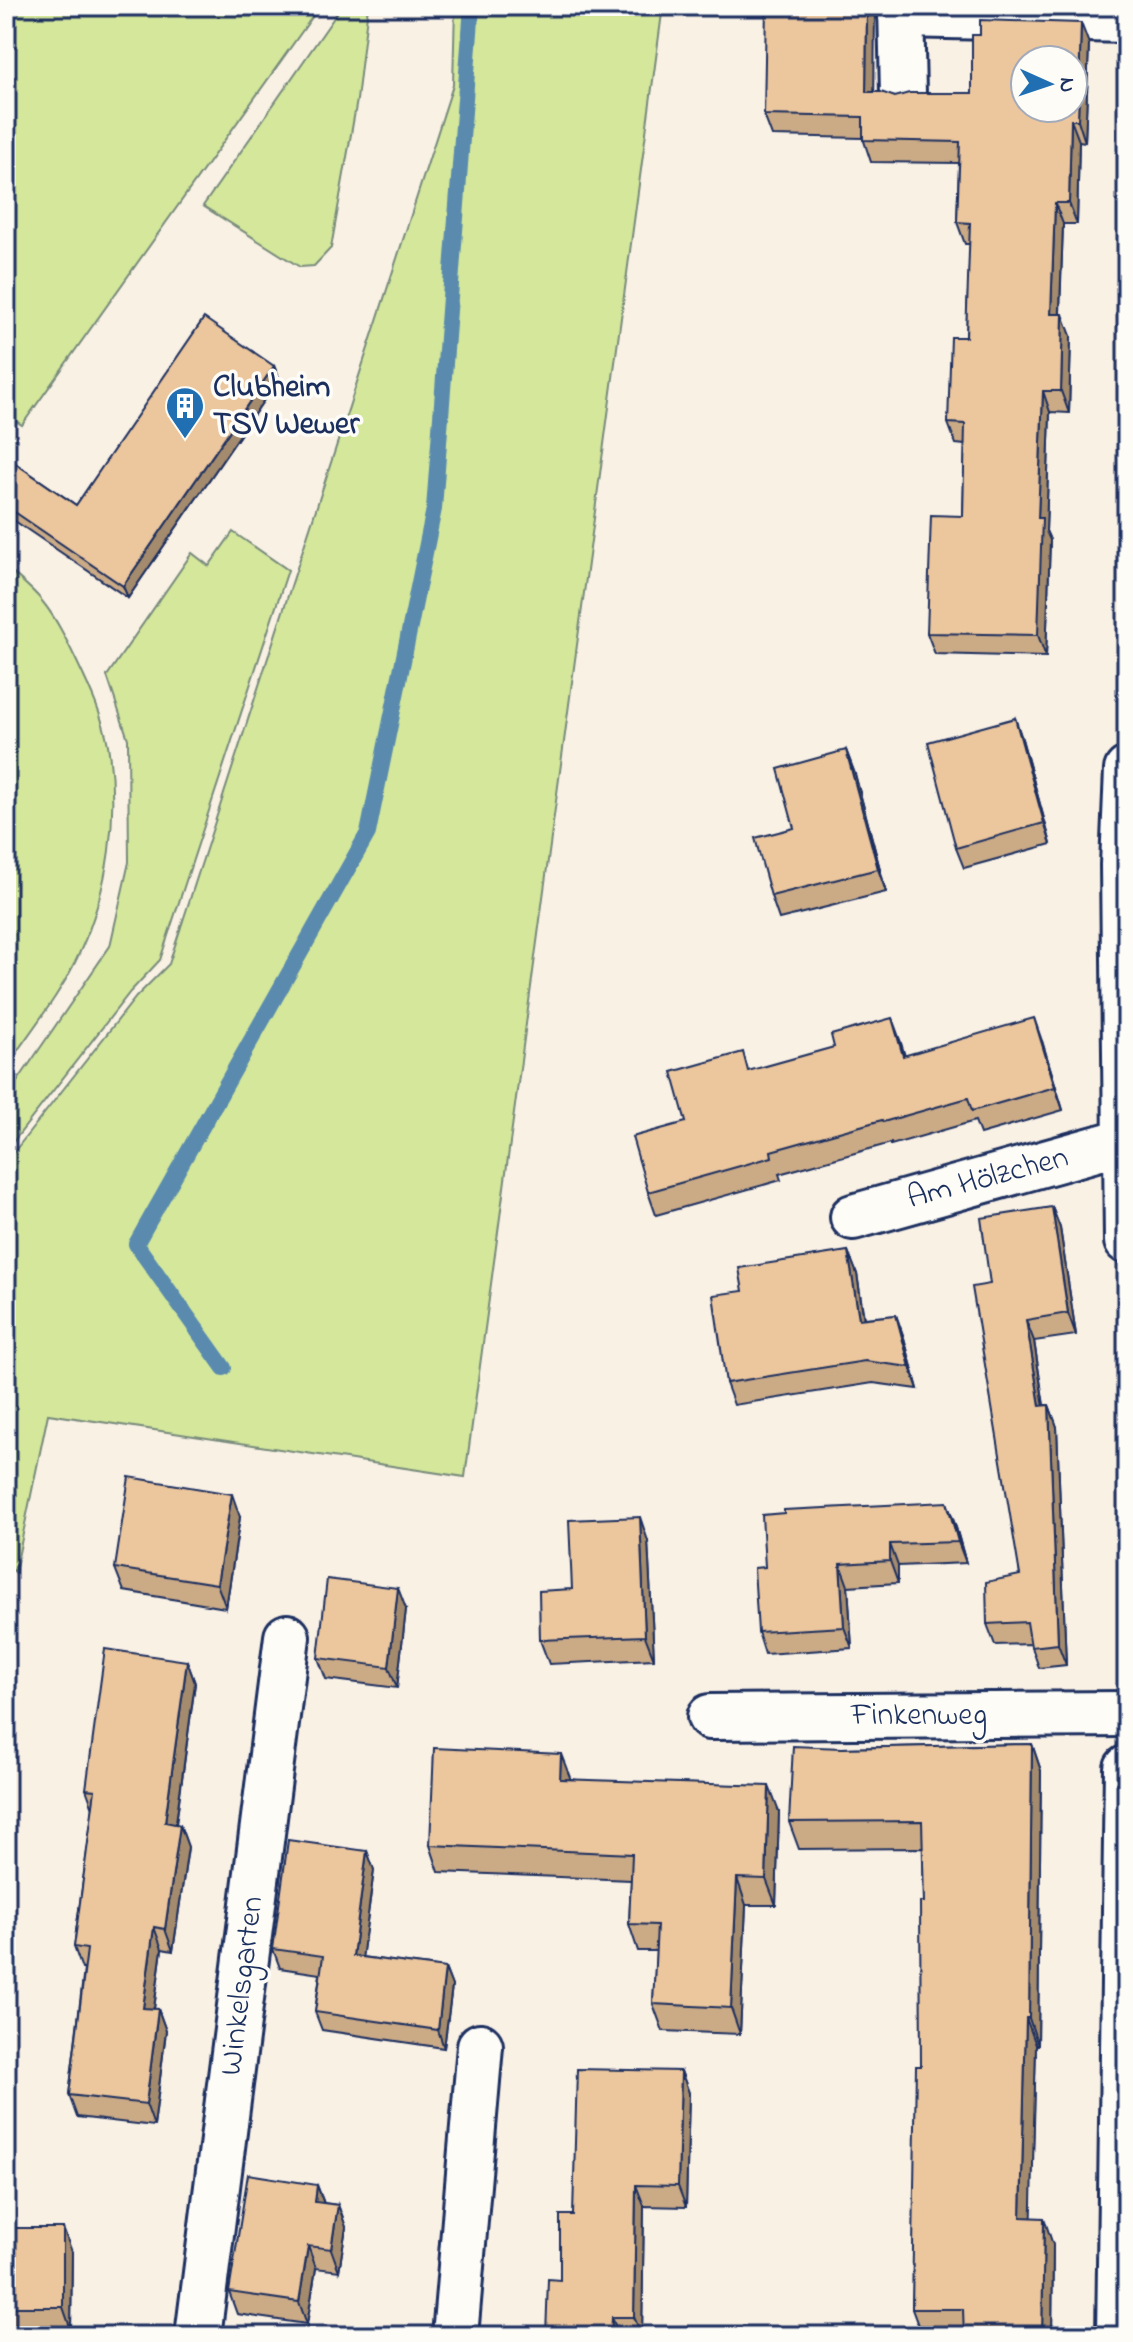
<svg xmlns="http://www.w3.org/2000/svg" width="1133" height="2342" viewBox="0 0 1133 2342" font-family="'Indie Flower',sans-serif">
<rect width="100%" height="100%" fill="#faf1e5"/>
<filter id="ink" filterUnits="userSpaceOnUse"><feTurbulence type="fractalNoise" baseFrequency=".0125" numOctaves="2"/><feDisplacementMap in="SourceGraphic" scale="16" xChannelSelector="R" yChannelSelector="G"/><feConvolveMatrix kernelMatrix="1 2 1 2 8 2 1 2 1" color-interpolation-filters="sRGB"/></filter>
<g filter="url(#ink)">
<g fill="#d4e79b" stroke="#788b7c" stroke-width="2">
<polygon points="6,6 320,6 22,425 6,414"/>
<polygon points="342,6 368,6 357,100 331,248 314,266 300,267 203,206"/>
<polygon points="455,6 663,6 465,1477 48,1414 15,1572 6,1564 6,1162 136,997 169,964 453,85"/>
<polygon points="233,532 288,570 160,960 130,992 6,1151 6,1098 110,946 129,862 128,739 107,676 192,553 209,566"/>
<path d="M6,567C18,578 32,588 42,601C57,619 68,643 78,664C90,689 103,717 108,745C119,815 109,889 79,954C61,994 31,1030 6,1067Z"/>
</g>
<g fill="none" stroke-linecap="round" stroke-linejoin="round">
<polyline stroke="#5a8baf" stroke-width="16" points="224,1368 136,1244 368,833 434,509 472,6"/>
<g stroke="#1b2f5e" stroke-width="50">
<g id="minor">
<polyline points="901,6 903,94"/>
<polyline points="901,15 1127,20"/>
<polyline points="1127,770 1123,865 1127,1241"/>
<polyline points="853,1217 1124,1141"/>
<polyline points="710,1717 1127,1714"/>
<polyline points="198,2336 287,1637"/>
<polyline points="455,2336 480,2046"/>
<polyline points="1119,2336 1127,1768"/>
</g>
</g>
<use href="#minor" stroke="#fdfcf7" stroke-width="44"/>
</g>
<g fill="#cbaa86" stroke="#1b2f5e" stroke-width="2">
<polygon points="1089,44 1085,142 1079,141 1077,224 1063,224 1060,314 1071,336 1069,413 1050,412 1046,531 1050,540 1046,657 935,654 927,633 963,516 965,445 956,444 948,423 966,337 970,244 965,244 957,222 959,163 871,162 863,138 772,136 764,115 874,92 895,97 972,93"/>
<polygon points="274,366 279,378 128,598 6,515 6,457 76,505"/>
<polygon points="1015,718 1022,739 1051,844 964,868 956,848"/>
<polygon points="846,750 855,774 886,892 779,919 771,896"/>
<polygon points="900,1040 905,1056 1042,1041 1063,1110 980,1134 975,1121 891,1145 891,1143 779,1174 781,1180 656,1215 648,1192 686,1122 750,1071"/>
<polygon points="1052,1207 1060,1228 1076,1335 1034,1341 1044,1405 1049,1405 1057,1427 1066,1665 1039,1668 1031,1644 995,1645 987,1624 1020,1575 990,1284"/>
<polygon points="848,1251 857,1274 864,1318 896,1315 904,1338 918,1389 873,1383 734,1405 726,1383 743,1291"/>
<polygon points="240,1517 226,1608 124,1591 115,1568"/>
<polygon points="955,1524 966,1563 898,1566 898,1583 848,1586 852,1648 765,1654 758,1632 765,1567"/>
<polygon points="648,1541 654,1659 549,1664 540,1640 572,1589"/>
<polygon points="406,1609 397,1688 326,1679 318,1658"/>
<polygon points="187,1661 195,1683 176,1824 180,1825 188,1847 173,1951 162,1949 154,2009 158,2009 166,2031 154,2126 77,2117 69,2095 84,1969 82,1969 74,1947 93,1808 86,1789"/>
<polygon points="1032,1744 1041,1771 1038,2045 1036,2045 1031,2217 1053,2245 1052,2336 922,2336 912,2309 921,2066 924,1902 923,1848 799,1849 789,1822 842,1748"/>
<polygon points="571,1779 779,1812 776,1905 746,1905 740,2034 663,2031 653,2004 656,1951 638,1951 629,1924 631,1880 439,1872 430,1845"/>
<polygon points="367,1851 374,1870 362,1957 445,1968 452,1986 444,2048 322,2030 315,2012 320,1974 280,1968 273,1949"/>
<polygon points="681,2071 689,2093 686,2207 644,2206 642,2336 546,2336 560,2280 573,2215"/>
<polygon points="317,2185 324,2203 338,2205 346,2227 339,2271 316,2268 307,2324 237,2314 229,2292"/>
<polygon points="6,2228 72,2252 71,2330 6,2330"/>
</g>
<g fill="#a58b6d" stroke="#1b2f5e" stroke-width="2">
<polygon points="867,6 875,6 874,114 866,92"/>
<polygon points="1081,23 1089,44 1085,142 1078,120"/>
<polygon points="1071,120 1079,141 1077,224 1069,203"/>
<polygon points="1055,203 1063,224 1059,335 1051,314"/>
<polygon points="1063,314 1071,336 1069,413 1061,391"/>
<polygon points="274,366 279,378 128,598 123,586"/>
<polygon points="1043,391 1050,412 1046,531 1050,540 1046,657 1038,635 1038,518"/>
<polygon points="1015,718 1022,739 1051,844 1044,823"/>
<polygon points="846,750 855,774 886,892 878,869"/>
<polygon points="892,1018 900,1040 911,1079 903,1056"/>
<polygon points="1034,1018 1042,1041 1063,1110 1055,1087"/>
<polygon points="1052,1207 1060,1228 1076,1335 1068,1313"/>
<polygon points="848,1251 857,1274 867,1341 859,1319"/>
<polygon points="896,1315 904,1338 918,1389 910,1367"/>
<polygon points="1026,1320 1034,1341 1047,1427 1040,1406"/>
<polygon points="1049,1405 1057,1427 1066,1665 1058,1644"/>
<polygon points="232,1494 240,1517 226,1608 217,1584"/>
<polygon points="947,1502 955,1524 966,1563 958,1542"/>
<polygon points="640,1517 648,1541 654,1659 645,1636"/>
<polygon points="890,1544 898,1566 898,1583 890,1561"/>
<polygon points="840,1564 848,1586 852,1648 844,1627"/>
<polygon points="398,1588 406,1609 397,1688 389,1667"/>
<polygon points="187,1661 195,1683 173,1844 165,1822"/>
<polygon points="1032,1744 1041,1771 1038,2045 1029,2018"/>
<polygon points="561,1754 571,1780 560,1779"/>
<polygon points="769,1786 779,1812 776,1905 766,1879"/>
<polygon points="180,1825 188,1847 173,1951 165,1929"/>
<polygon points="367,1851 374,1870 360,1974 353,1956"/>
<polygon points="737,1878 746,1905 740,2034 731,2008"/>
<polygon points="154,1927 162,1949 151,2030 143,2008"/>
<polygon points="445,1968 452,1986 444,2048 438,2030"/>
<polygon points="158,2009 166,2031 154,2126 146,2104"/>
<polygon points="1026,2018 1036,2045 1031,2244 1021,2217"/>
<polygon points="681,2071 689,2093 686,2207 678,2186"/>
<polygon points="317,2185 325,2207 315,2202"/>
<polygon points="636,2185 644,2206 642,2336 634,2317"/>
<polygon points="338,2205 346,2227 339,2271 331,2249"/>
<polygon points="1044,2218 1053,2245 1052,2336 1042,2336"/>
<polygon points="63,2228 72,2252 71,2330 63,2307"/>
<polygon points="308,2246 316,2268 307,2324 299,2302"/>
<polygon points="612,2317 619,2336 611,2336"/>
</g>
<g fill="#ecc69c" stroke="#1b2f5e" stroke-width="2" fill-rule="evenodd">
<path d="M766,6H867L866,92H881L895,97L909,93H972V35H980V20L1081,23L1078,120H1071L1069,203H1055L1051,314H1063L1061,391H1043L1038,518H1042L1038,635L927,633L931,515L963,516L965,424L948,423L951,337H966L970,223L957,222L960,142L863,140V117L764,115ZM1025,60H1073V108H1025Z"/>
<polygon points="204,318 274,366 123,586 6,506 6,457 76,505"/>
<polygon points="1015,718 1044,823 956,848 928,742"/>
<polygon points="846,750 878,869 771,896 755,838 794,828 778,769"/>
<polygon points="892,1018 903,1056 1034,1018 1055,1087 972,1111 968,1098 883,1122 882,1120 771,1151 772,1157 648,1192 632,1137 686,1122 672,1072 743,1052 748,1071 834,1047 831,1035"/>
<polygon points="1052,1207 1068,1313 1026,1320 1040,1406 1049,1405 1058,1644 1031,1647 1027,1622 987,1624 986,1582 1020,1575 972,1287 990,1284 981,1218"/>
<polygon points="848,1251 859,1319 896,1315 910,1367 865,1361 726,1383 713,1295 743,1291 739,1268"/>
<polygon points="129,1477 232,1494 217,1584 115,1568"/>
<polygon points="947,1502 958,1542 890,1544 890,1561 840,1564 844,1627 758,1632 754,1568 765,1567 762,1515 784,1513 784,1510"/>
<polygon points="640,1517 645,1636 540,1640 539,1591 572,1589 569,1520"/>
<polygon points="327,1579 398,1588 389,1667 318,1658"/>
<polygon points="105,1649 187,1661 165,1822 180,1825 165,1929 154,1927 143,2008 158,2009 146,2104 69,2095 87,1949 74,1947 95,1790 86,1789"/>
<polygon points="1032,1744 1029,2018 1026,2018 1021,2217 1044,2218 1042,2336 964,2336 963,2309 912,2309 916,2066 921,2066 920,1902 924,1902 922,1821 789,1822 793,1746 842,1748"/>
<polygon points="434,1748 561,1754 560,1779 769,1786 766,1879 737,1878 731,2008 653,2004 657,1925 629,1924 632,1854 430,1845"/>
<polygon points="288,1840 367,1851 353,1956 445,1968 438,2030 315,2012 323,1956 273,1949"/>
<polygon points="577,2069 681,2071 678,2186 636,2185 634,2317 612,2317 611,2336 546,2336 548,2279 560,2280 560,2215 573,2215"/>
<polygon points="248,2174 317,2185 315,2202 338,2205 331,2249 308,2246 299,2302 229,2292"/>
<rect x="6" y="2228" width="57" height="79"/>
</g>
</g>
<defs>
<g id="building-pin" transform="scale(2)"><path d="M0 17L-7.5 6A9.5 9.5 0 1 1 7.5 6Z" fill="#1f6fb2" stroke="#fdfcf7"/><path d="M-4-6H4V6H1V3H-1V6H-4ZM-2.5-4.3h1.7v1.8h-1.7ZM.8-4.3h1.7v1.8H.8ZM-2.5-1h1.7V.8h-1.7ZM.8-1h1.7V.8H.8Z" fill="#fff"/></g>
</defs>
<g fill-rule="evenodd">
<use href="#building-pin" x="185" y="406"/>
</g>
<g text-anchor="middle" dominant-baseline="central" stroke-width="7" stroke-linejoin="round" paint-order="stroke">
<g font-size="32" font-weight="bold" fill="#1b2f5e" stroke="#fdfcf7" text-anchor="start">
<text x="213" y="388">Clubheim<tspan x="213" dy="37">TSV Wewer</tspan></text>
</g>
<g font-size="32" fill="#1b2f5e" stroke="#fdfcf7">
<text transform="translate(988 1179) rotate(-15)">Am Hölzchen</text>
<text x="919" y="1716">Finkenweg</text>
<text transform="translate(243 1986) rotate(-83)">Winkelsgarten</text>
</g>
</g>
<rect width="1133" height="2342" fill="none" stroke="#fdfcf7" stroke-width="32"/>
<rect x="16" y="16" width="1101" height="2310" fill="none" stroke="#1b2f5e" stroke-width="3" filter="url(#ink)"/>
<g transform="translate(1049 84) rotate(93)"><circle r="38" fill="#fdfcf7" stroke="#a3aaba" stroke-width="2"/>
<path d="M0-6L14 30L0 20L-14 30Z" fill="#1f6fb2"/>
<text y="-12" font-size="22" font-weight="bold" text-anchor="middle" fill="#1b2f5e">N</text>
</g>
</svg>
